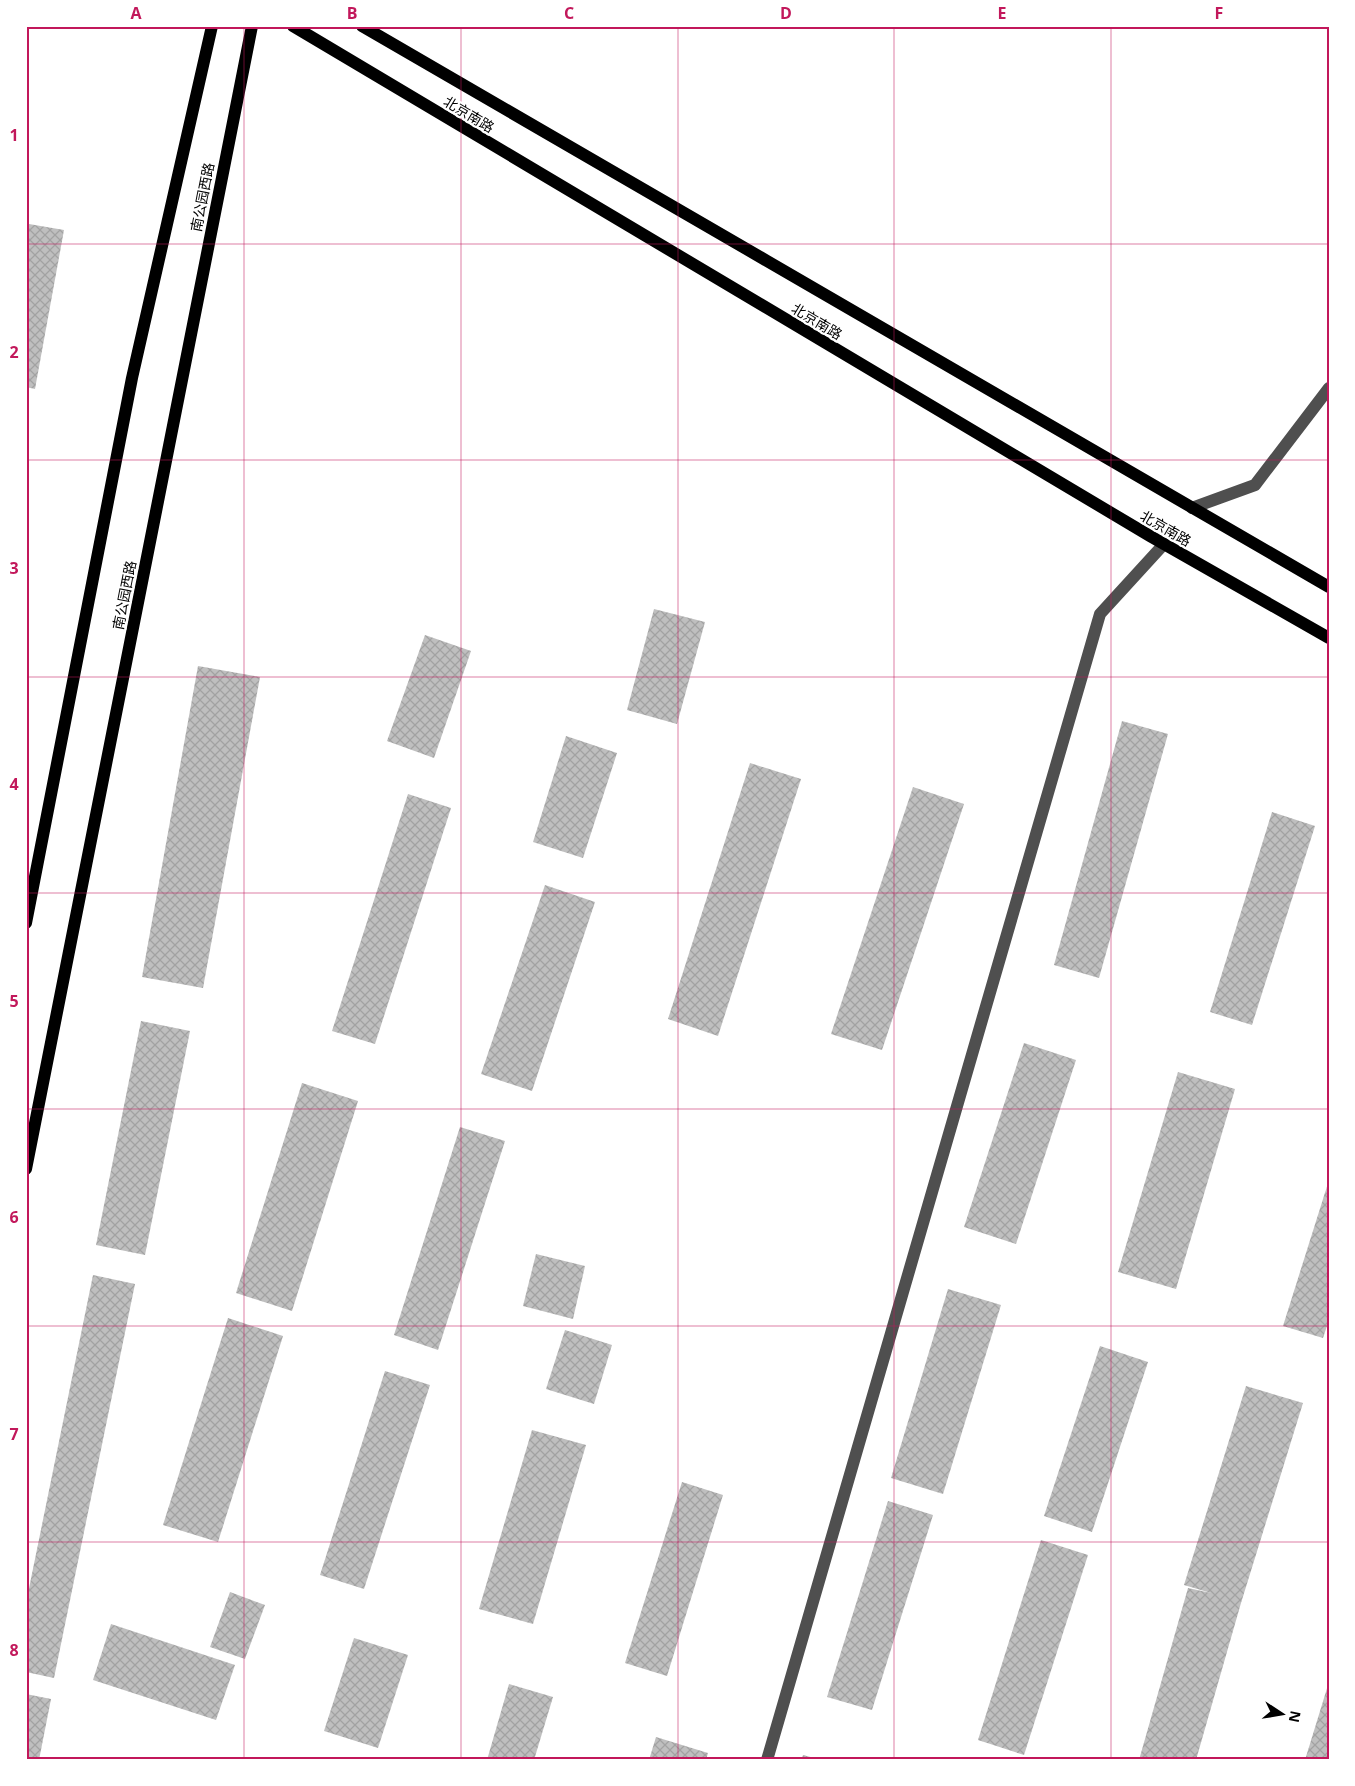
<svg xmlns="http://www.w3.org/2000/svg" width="1355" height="1786" viewBox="0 0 1355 1786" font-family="'Open Sans','Noto Sans SC',sans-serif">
<defs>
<pattern id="building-cross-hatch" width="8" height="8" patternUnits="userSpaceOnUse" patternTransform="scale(1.25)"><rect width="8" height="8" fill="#bfbfbf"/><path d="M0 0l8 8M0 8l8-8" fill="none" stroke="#a2a2a2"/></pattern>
</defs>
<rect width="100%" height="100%" fill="#fff"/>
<g fill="url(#building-cross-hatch)">
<polygon points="29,224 64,230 35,389 26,387 26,239"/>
<polygon points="654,609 705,622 677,724 627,710"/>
<polygon points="425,635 471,651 434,758 387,741"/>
<polygon points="198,666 260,677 203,988 142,977"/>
<polygon points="1122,721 1168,734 1099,978 1054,965"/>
<polygon points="566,736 617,753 583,858 533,842"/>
<polygon points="750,763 801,779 718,1036 668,1019"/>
<polygon points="913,787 964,804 882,1050 831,1034"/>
<polygon points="408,794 451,808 375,1044 332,1031"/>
<polygon points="1272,812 1315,826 1252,1025 1210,1012"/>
<polygon points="545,885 595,902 532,1091 481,1074"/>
<polygon points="141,1021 190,1031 145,1255 96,1245"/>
<polygon points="1024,1043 1076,1060 1016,1244 964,1227"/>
<polygon points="1178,1072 1235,1089 1176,1289 1118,1272"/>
<polygon points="302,1083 358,1101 292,1311 236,1293"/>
<polygon points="460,1127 505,1141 438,1350 394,1335"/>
<polygon points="1329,1180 1329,1320 1323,1338 1283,1326"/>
<polygon points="536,1254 585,1266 573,1319 523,1306"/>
<polygon points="93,1275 135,1284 54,1678 26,1672 26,1603"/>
<polygon points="948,1289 1001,1305 943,1494 891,1478"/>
<polygon points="228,1318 283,1336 218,1542 163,1525"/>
<polygon points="565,1330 612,1345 594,1404 546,1389"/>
<polygon points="1100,1346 1148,1362 1092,1532 1044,1516"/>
<polygon points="385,1371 430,1385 364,1589 320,1575"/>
<polygon points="1246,1386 1303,1403 1241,1603 1196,1760 1139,1760 1188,1588 1211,1593 1184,1585"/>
<polygon points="532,1430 586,1445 533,1624 479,1609"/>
<polygon points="682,1482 723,1495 667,1676 625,1663"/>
<polygon points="888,1501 933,1515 872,1710 827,1697"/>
<polygon points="1041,1540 1088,1555 1024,1755 978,1740"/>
<polygon points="230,1592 265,1605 245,1659 210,1647"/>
<polygon points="111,1624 235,1665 216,1720 93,1680"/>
<polygon points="354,1638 408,1655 378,1748 324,1731"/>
<polygon points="509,1684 553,1697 534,1760 487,1760"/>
<polygon points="1328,1685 1329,1760 1305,1760"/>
<polygon points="26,1694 51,1699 39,1760 26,1760"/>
<polygon points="656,1737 708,1753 706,1760 649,1760"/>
<polygon points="803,1755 818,1759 818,1760 801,1760"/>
</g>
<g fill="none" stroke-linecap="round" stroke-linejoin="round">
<g stroke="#4f4f4f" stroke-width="12">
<polyline points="1192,508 1255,485 1329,388"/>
<polyline points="767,1760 1100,614 1164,544"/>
</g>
<g stroke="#000" stroke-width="12">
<polyline points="293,26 1150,536 1329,638"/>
<polyline points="362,26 1329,587"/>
<polyline points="26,923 132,378 212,26"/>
<polyline points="26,1169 252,26"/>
</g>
</g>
<path fill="none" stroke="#c2185b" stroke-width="1" stroke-opacity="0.55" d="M244,26V1760M461,26V1760M678,26V1760M894,26V1760M1111,26V1760M26,244H1329M26,460H1329M26,677H1329M26,893H1329M26,1109H1329M26,1326H1329M26,1542H1329"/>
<g text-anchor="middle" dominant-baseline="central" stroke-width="4.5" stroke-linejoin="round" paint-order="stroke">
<g font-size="14" fill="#000" stroke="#fff">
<text transform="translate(469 114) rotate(31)">北京南路</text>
<text transform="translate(202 197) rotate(-79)">南公园西路</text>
<text transform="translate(817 321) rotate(31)">北京南路</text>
<text transform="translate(1166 528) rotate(30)">北京南路</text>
<text transform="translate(124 595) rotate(-79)">南公园西路</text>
</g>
</g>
<rect width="1355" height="1786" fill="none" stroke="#ffffff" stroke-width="55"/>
<g transform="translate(1282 1714) rotate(102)" stroke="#ffffff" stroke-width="4" paint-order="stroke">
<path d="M0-4L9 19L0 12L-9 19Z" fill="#000000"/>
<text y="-8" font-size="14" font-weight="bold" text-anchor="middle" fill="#000000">N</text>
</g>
<rect x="28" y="28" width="1300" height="1730" fill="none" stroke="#c2185b" stroke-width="2"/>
<g font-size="16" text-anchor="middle" font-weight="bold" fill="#c2185b">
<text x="136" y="19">A</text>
<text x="352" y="19">B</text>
<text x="569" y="19">C</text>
<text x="786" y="19">D</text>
<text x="1002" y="19">E</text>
<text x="1219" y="19">F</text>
<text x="14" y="141">1</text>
<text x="14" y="358">2</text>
<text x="14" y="574">3</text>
<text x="14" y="790">4</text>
<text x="14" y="1007">5</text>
<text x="14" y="1223">6</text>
<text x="14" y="1440">7</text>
<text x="14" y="1656">8</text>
</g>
</svg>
